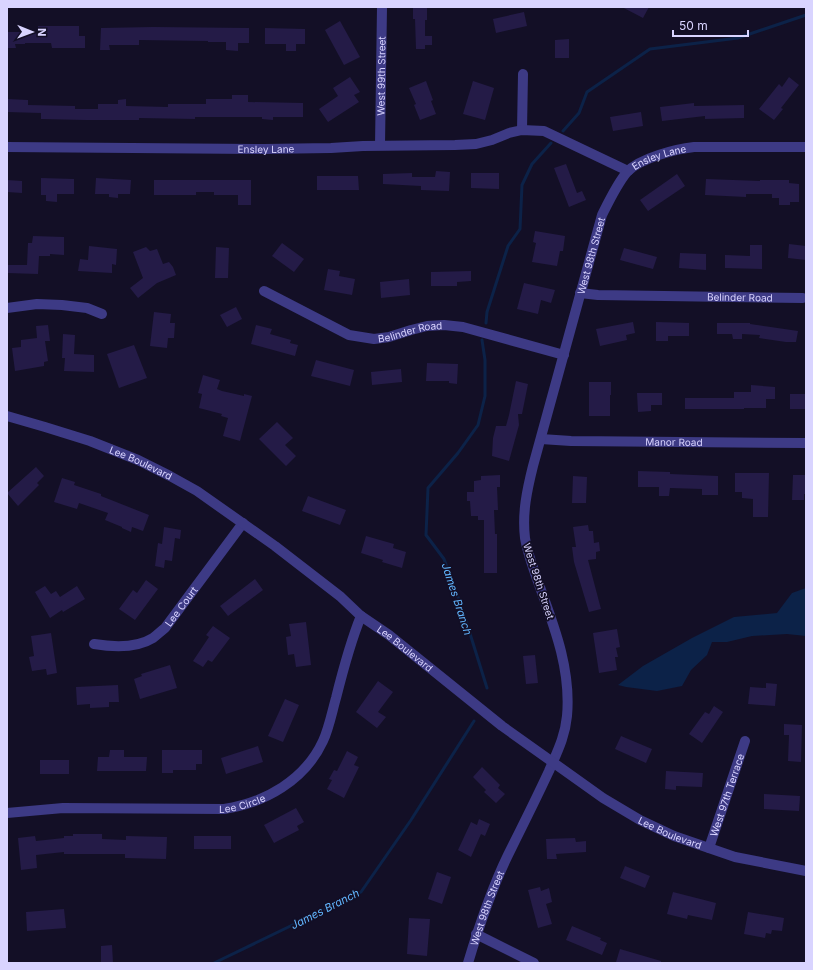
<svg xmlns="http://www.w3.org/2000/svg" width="813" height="970" viewBox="0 0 813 970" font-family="Inter,sans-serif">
<rect width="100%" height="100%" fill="#130f26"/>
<polygon fill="#0c2248" points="806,588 806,636 787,634 752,636 727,642 712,642 707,655 691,670 682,686 657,691 626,687 618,685 643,666 692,638 734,617 777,613 792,593"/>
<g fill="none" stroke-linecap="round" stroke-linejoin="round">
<g stroke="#0c2248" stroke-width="3">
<polyline points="563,131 579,113 587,92 650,49 738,38 806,15"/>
<polyline points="486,323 487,312 508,246 520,229 522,185 532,164 551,143"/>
<polyline points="482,340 485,360 485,396 478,425 458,453 428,488 426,535 444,559 462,608 487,688"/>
<polyline points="214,963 361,892 411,820 474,721"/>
</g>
</g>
<g fill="#241b47">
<polygon points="413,7 427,7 427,20 425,20 425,36 432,36 432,45 425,45 425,49 416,49 415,19 413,19"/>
<polygon points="622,7 649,7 643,18"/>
<polygon points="524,12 527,26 496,33 493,19"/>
<polygon points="340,21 360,57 344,65 325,30"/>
<polygon points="38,26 79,26 79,36 85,36 85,48 52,48 51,43 25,43 25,44 15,44 16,48 7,48 7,32 38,32"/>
<polygon points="153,27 249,28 249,43 238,43 238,51 226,50 226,42 208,42 208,41 139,40 139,45 109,45 110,50 100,50 101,28"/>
<polygon points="265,28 305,29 305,44 296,44 296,51 286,51 286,44 265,44"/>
<polygon points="569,39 569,58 555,58 555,40"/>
<polygon points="350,77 360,92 354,95 359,102 328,122 319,109 338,96 333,88"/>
<polygon points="789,77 799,85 781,108 783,109 774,120 759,109 779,84 782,87"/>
<polygon points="426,81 433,100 431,101 436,114 420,120 414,105 416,104 409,88"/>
<polygon points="473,81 494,88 485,120 463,114"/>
<polygon points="232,95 248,95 248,102 303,103 303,117 273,117 273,120 262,119 262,117 195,117 195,119 139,118 139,120 86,120 41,119 41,113 7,112 7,99 28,100 28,105 75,106 75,109 98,109 98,104 118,104 118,100 126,99 126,106 168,107 168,104 206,104 206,99 232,99"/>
<polygon points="694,103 694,106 744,105 744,118 705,119 705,116 662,121 660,107"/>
<polygon points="641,112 643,126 613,131 610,117"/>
<polygon points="566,164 577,193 582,191 586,200 569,207 554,168"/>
<polygon points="436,171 450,172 449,191 421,190 421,186 383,184 383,174 412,173 412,177 435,177"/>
<polygon points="471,173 499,173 499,189 471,188"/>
<polygon points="677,174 685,186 648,211 640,200"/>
<polygon points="317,176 358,176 359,190 317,190"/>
<polygon points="41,178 74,179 74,194 57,194 57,202 46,201 46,195 41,195"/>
<polygon points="96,178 131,180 130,194 118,194 118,198 109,197 109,194 95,194"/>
<polygon points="706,179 760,181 760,180 789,180 789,183 799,184 799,202 790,202 790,205 779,205 779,198 772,198 772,194 746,194 746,197 705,195"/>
<polygon points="7,180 22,181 22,193 7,192"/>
<polygon points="154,180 251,180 251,205 238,205 238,195 214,195 214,192 196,192 196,195 154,195"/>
<polygon points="535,231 565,236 563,251 560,251 557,266 532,262 536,243 533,242"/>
<polygon points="33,236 64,237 64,255 50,254 50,256 39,256 38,274 7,273 7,265 27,265 28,243 32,243"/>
<polygon points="282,243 304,259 294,272 272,256"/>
<polygon points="789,244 806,246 806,260 788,258"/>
<polygon points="750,245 762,245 762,269 725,268 725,255 750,256"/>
<polygon points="89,246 117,249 116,265 112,264 112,273 78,271 80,259 88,260"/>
<polygon points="146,247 150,251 157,249 163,264 169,262 173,267 176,275 157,283 138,298 130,288 143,278 133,252"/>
<polygon points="216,247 229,248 228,278 215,278"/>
<polygon points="624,248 657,257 653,269 620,260"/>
<polygon points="680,253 706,254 706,270 679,268"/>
<polygon points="328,269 340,271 339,276 355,279 352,295 324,290"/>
<polygon points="471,271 471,281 457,282 457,286 431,286 431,272"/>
<polygon points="409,279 410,295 381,298 380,282"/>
<polygon points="524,283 555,290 551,303 541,300 538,314 517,309"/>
<polygon points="236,307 242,319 227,327 220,315"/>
<polygon points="154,312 171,314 170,323 175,323 174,338 168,338 167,348 150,346"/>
<polygon points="633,322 635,333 626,335 627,340 600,346 596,329"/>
<polygon points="656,322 689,323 689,336 668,336 668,341 656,341"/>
<polygon points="717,323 750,323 750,324 798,331 796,342 786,342 759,338 760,335 742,334 742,339 733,339 732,334 717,334"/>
<polygon points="48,325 50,341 45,341 48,361 44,362 44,366 15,371 12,348 21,347 21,340 37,338 36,326"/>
<polygon points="256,325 272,329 270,334 291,340 290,343 298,345 295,356 251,344"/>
<polygon points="63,334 75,335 74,354 94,355 94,372 64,371 65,358 62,358"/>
<polygon points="134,345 147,378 119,388 107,354"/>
<polygon points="316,360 354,370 350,386 311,376"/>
<polygon points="427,363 458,364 457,384 449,383 449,381 426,381"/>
<polygon points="401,369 402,382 372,385 371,372"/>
<polygon points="203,375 220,380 217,389 222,391 244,396 244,394 252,396 240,441 223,436 228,418 221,416 222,414 199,408 202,394 198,393"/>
<polygon points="516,381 528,384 522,414 518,414 519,425 509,461 492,456 493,438 496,426 506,426 509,415"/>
<polygon points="589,382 611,382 611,395 610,395 610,416 589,416"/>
<polygon points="751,385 775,387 775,399 766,399 766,408 744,408 744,409 685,409 685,398 734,398 734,392 751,392"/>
<polygon points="637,393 662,393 662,405 651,405 651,411 638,412"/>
<rect x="790" y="394" width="16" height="15"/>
<polygon points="277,422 293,438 285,445 296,456 286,466 259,439"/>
<polygon points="36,467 44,476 37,483 39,485 18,506 7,493"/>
<polygon points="638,471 670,472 670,474 718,476 718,495 702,495 702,489 670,488 669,496 659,496 659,487 638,487"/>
<polygon points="735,473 769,473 768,517 753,517 753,499 742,498 742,492 735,492"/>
<polygon points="500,475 500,487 497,487 498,510 494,510 495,534 497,534 497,573 484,573 484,520 478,520 478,516 471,516 470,501 467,501 467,492 474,492 474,481 481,480 481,476"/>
<polygon points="793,475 806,475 806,494 804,494 804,500 792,500"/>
<polygon points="573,476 587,477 586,503 572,503"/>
<polygon points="62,478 75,482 74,485 101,494 101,496 149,515 143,531 132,527 131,532 122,528 122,527 105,520 108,513 79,503 77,509 54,502"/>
<polygon points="308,496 346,510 340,525 302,511"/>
<polygon points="588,525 589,531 593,531 594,543 599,542 600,551 596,552 596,559 588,560 601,609 589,612 574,562 572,547 576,547 573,527"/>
<polygon points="164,527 181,530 180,539 175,538 172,561 165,560 164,568 155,566 158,543 162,544"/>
<polygon points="366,536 394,544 393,548 406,552 402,568 382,562 383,560 361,553"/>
<polygon points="255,579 263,590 228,616 220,606"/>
<polygon points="146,580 158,589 135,620 119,609 133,590 137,593"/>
<polygon points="45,586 51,594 56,591 60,597 77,586 85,599 63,612 62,610 50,618 35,592"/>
<polygon points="306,622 311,665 296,667 294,654 288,655 286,637 291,636 289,624"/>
<polygon points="213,626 230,638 212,662 208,660 203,667 193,661 209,637 206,635"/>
<polygon points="617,629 620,647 616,648 618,657 615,657 617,670 599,673 593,633"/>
<polygon points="51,633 57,673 47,675 46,669 32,671 29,657 34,656 31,636"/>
<polygon points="535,655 538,683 526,684 523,656"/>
<polygon points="170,665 177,688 140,699 134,679 142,676 141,674"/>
<polygon points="378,681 393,692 378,712 386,717 377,728 356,712"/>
<polygon points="766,683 777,684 775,706 748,704 750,687 766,688"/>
<polygon points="118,685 119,702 109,702 109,707 90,708 90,704 77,705 76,687"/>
<polygon points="285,699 299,705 283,742 268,736"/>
<polygon points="714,706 723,712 702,743 689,734 705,712 709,714"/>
<polygon points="784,724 802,725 801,762 788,761 789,735 784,735"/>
<polygon points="621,736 652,749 646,763 615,749"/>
<polygon points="258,746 263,762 226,774 221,758"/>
<polygon points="110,750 124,750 124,757 147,757 146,771 97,771 98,757 109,757"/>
<polygon points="162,750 202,750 202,764 196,764 196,770 173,770 173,773 162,773"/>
<polygon points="347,751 358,757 354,765 359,767 344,798 327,789 332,780 329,779 334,770 337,771"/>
<rect x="40" y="760" width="29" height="14"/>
<polygon points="482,767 500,785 498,788 505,794 496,803 484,792 486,790 473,777"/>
<polygon points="666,771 703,773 702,787 676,786 676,790 665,789"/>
<polygon points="764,794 800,796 799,811 764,809"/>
<polygon points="296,808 304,822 297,826 299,830 274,843 264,825"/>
<polygon points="479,819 490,824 485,836 481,834 471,857 458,850 471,822 477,825"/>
<polygon points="73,834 102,834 102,839 126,840 126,836 167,837 166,859 125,858 125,854 64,854 64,852 36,855 37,868 21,870 18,838 35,836 36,841 64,838 64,836 73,836"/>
<rect x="194" y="836" width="37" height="13"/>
<polygon points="575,838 576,842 586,841 586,852 556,854 557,859 547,859 546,839"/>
<polygon points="625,866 650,876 645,888 620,878"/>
<polygon points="437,872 451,877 442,904 428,899"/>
<polygon points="540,887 541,891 549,888 552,902 546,904 552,924 538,928 528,890"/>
<polygon points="673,892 716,903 712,920 688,915 687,919 667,914"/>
<polygon points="64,909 66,928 27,931 26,912"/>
<polygon points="748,912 784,918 782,931 772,930 771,934 766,933 765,938 744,934"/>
<polygon points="409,918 430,919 427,956 407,954"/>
<polygon points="572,926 601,938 600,940 607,943 602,955 566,940"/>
<polygon points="112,945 113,963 101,963 101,946"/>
<polygon points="620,949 661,961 661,963 621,963 616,962"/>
</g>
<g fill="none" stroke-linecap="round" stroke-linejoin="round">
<g stroke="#3d3a85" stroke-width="10">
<polyline points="522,130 523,74"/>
<path id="s1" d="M380,145L382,7"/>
<path id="s2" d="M7,147L264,149L331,148L363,146L455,145L476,144L492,140L509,133L522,130L544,131L628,171"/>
<path id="s3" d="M264,291L349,335L374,339L389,337L411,330L427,326L444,325L463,327L564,355"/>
<path id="s4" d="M580,293L598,295L803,298"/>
<polyline points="7,308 37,304 62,305 87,308 102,314"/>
<path id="s5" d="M541,439L571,441L806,443"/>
<path id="s6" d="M94,644C112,647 137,648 153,638C157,635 161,631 165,628L243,523"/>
<path id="s7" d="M7,813L63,808L224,809C265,803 305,780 323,741C329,728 332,712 336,698C343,670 350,643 361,616"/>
<path id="s8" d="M709,848L745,741"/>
<polyline points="476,934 534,963"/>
<path id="s9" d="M468,963C479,926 491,890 508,855C522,827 536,799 549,771C557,752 565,737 567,716C571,672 556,631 541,590C535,573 528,556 525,538C522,513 527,490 533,466L602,215C609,201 617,184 627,172C640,158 676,149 694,147H806"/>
</g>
<path stroke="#3d3a85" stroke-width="10" id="s10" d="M7,416L45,427L90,441L138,460L170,476L197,491L275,546L341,597L361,616L389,635L502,726L603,798L640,820L674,836L735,857L806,871"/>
</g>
<g text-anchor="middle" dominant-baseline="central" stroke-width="3.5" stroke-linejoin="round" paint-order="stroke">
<g font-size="10" fill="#d9d4ff" stroke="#130f26">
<text stroke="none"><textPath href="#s1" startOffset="69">West 99th Street</textPath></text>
<text stroke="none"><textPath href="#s2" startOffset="259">Ensley Lane</textPath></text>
<text stroke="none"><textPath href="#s9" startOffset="870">Ensley Lane</textPath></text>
<text stroke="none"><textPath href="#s9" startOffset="742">West 98th Street</textPath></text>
<text stroke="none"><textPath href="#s4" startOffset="160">Belinder Road</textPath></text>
<text stroke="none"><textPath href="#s3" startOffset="158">Belinder Road</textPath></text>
<text stroke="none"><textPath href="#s5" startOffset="133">Manor Road</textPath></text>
<text stroke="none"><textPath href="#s10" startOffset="142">Lee Boulevard</textPath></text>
<text transform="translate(539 581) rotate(72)">West 98th Street</text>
<text stroke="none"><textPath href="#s6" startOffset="103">Lee Court</textPath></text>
<text stroke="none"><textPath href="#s10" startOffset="466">Lee Boulevard</textPath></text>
<text stroke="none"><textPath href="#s8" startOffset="56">West 97th Terrace</textPath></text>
<text stroke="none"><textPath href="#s7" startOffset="236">Lee Circle</textPath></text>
<text stroke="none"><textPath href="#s10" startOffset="790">Lee Boulevard</textPath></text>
<text stroke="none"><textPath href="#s9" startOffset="58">West 98th Street</textPath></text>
</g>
<g font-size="11" font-style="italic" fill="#62b6ff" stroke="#130f26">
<text transform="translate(457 599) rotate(72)">James Branch</text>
<text transform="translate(325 909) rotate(-27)">James Branch</text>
</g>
</g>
<rect width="813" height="970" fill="none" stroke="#d9d4ff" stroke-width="16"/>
<g transform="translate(32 32) rotate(91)" stroke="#130f26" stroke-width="3" paint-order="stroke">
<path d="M0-3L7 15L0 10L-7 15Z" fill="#d9d4ff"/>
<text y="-6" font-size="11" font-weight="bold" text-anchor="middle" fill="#d9d4ff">N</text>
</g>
<path d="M673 30v6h75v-6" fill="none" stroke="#d9d4ff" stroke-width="2"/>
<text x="679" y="30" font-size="12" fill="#d9d4ff" stroke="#130f26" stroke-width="3" paint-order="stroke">50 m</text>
</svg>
